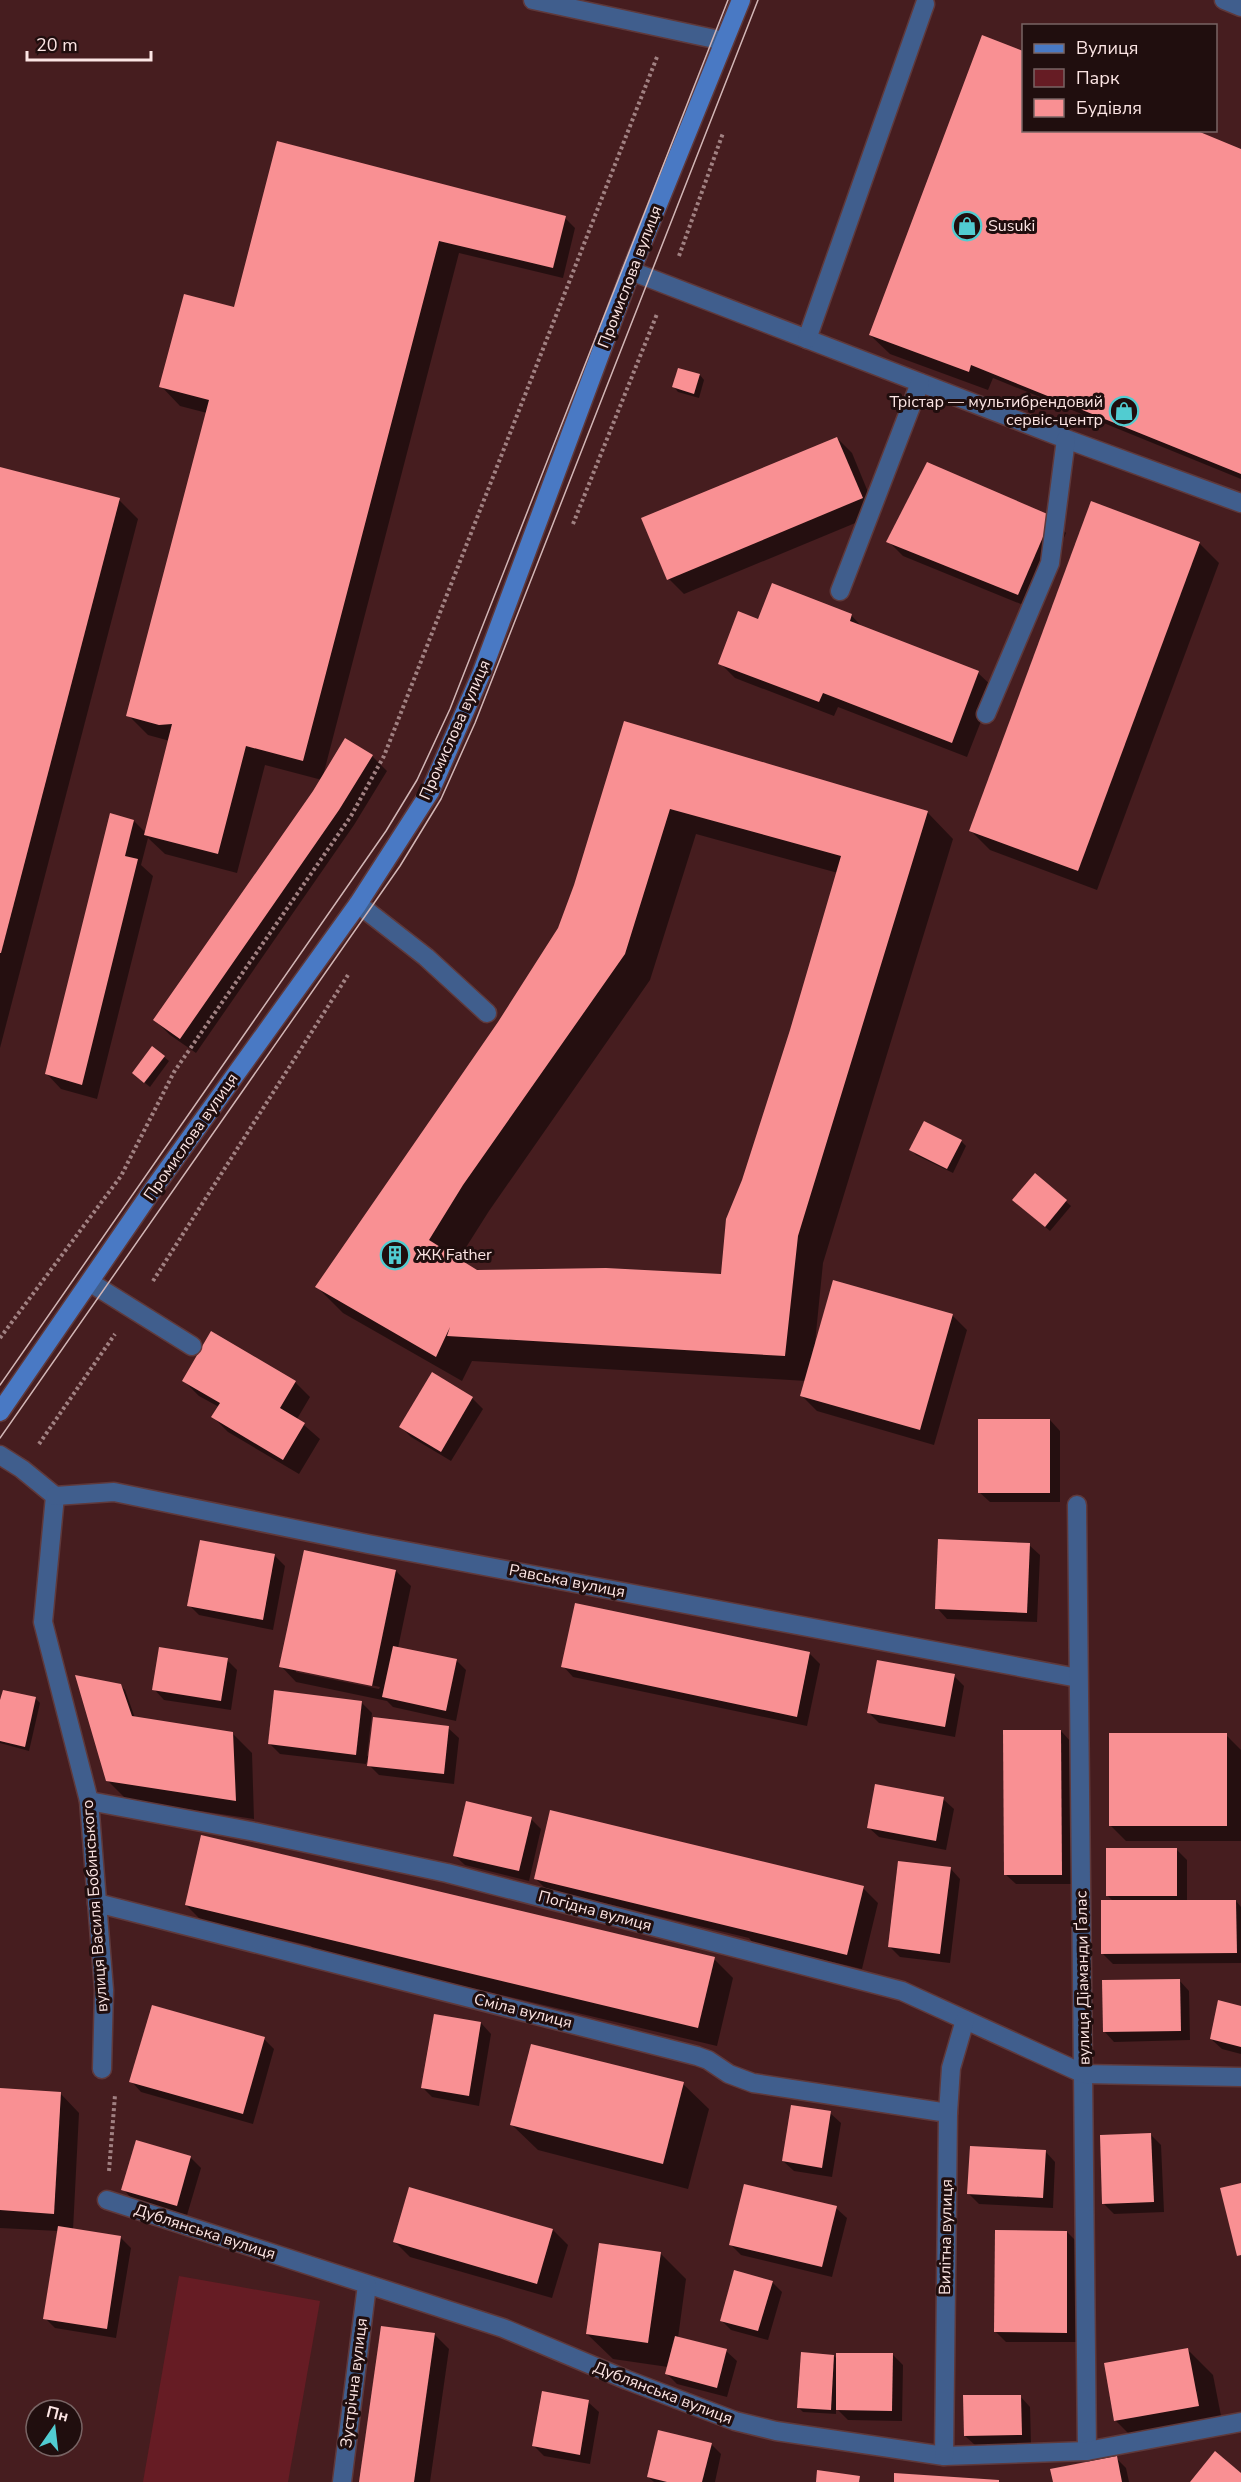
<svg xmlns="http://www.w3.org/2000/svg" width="1241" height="2482" viewBox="0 0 1241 2482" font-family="'Nunito Sans',sans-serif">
<rect width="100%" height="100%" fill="#461d1f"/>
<polygon fill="#661c24" points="179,2276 320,2301 288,2482 143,2482"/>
<g fill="#0007" fill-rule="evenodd">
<polygon points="983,37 1024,52 1024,130 1241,150 1241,479 993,378 988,390 890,354 870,335"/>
<polygon points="278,143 565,218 575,228 563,278 459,253 323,776 372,756 387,771 354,825 196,1053 170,1035 155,1020 322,780 265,765 237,873 165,854 148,838 141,865 153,876 97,1099 61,1089 46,1073 134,821 146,833 170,741 148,735 128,715 207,413 180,406 161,386 235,308"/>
<polygon points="679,369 700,375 704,380 699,398 678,392 674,387"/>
<polygon points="837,438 852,453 877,514 684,594 669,579 643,519"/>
<polygon points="0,469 119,500 138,519 0,1048"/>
<polygon points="1051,517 1066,533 1033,609 903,556 888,541"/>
<polygon points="1199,543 1219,563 1097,890 990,850 970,830"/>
<polygon points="851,615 864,629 978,673 994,688 967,757 838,707 834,716 735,678 720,663 759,621"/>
<path d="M625,722L928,813L953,839L823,1263L815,1343L952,1315L967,1330L934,1445L817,1411L802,1396L806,1381L472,1361L462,1381L343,1313L317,1287L499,1023L559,928L576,885ZM696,834L838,873L792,1030L743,1180L722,1276L477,1271L458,1260L489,1211L650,980Z"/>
<polygon points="164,1057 169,1061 150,1087 138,1077"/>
<polygon points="961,1141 966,1146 953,1173 916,1155 911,1150"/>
<polygon points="1035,1175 1071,1206 1050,1231 1019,1205"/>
<polygon points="432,1374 472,1398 483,1409 451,1461 411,1437 401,1427"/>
<polygon points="184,1381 295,1382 310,1397 297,1419 320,1439 299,1474 228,1432 213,1417 219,1407 199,1396"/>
<polygon points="1050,1420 1060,1431 1060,1502 990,1502 979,1492"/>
<polygon points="1029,1545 1040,1555 1037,1622 947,1619 937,1608"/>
<polygon points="275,1556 285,1566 273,1630 199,1615 189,1605"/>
<path d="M396,1571L411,1586L398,1648L456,1660L466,1670L456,1721L393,1707L387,1701L296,1682L281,1666ZM296,1669L380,1687L379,1689L296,1672Z"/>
<polygon points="576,1605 810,1654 820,1664 807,1726 573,1677 563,1666"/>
<polygon points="227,1660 237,1670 231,1710 164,1700 154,1689"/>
<polygon points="954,1676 964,1686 955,1737 879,1723 869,1713"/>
<polygon points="120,1685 125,1690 135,1718 232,1733 252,1753 254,1819 127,1800 108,1781"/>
<polygon points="4,1691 36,1699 40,1703 29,1751 0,1743 0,1707"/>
<polygon points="362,1703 372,1713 367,1756 448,1728 459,1738 454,1784 379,1775 366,1762 366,1764 280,1754 270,1744"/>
<polygon points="1061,1731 1071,1742 1072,1884 1016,1884 1005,1874"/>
<polygon points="1226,1735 1241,1750 1241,1841 1126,1841 1111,1826"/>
<polygon points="943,1799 954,1809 946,1850 879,1837 868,1827"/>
<polygon points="531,1819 541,1829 529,1881 465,1865 454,1855"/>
<polygon points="1177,1850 1187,1860 1187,1901 1236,1901 1241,1907 1241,1963 1113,1964 1103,1954 1114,1902 1107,1895"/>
<polygon points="950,1868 960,1879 950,1963 900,1957 890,1947"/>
<polygon points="535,1878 863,1888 878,1903 862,1969 753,1943 749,1938 546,1889"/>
<polygon points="186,1905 714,1959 733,1978 717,2046 315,1951 311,1946 201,1920"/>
<polygon points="1179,1980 1189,1991 1190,2040 1114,2042 1104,2031"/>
<polygon points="1241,2007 1241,2054 1222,2049 1211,2039"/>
<polygon points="481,2023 491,2034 479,2106 432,2097 422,2087"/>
<polygon points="264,2039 274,2049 253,2124 141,2092 131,2081"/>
<polygon points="683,2084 709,2109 688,2189 538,2150 512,2125"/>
<polygon points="0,2090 60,2093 79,2113 73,2230 120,2237 131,2248 116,2338 55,2328 45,2318 58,2231 0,2228"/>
<polygon points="830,2113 841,2123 832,2177 794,2171 783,2161"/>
<polygon points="1150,2134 1161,2145 1164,2212 1114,2214 1104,2204"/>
<polygon points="137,2142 191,2158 201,2168 187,2215 133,2200 123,2189"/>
<polygon points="1045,2151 1055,2162 1053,2208 979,2204 969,2194"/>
<polygon points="836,2208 847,2218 832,2277 741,2255 730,2244"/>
<polygon points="553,2230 568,2245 552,2298 410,2257 395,2242"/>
<polygon points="1067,2232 1077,2242 1077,2342 1006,2342 996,2332"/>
<polygon points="660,2253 686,2279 678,2338 726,2351 737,2361 727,2397 677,2384 667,2374 668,2367 613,2359 587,2334"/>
<polygon points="772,2282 782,2292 768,2340 731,2330 721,2320"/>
<polygon points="434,2334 449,2349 430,2482 361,2482"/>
<polygon points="1187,2349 1213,2375 1224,2431 1141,2446 1115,2420"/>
<polygon points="893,2355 903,2365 902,2421 848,2420 836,2408 836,2414 803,2412 798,2407 834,2356 838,2360"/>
<polygon points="1020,2396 1030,2407 1031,2445 976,2446 965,2436"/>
<polygon points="588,2402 599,2412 590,2464 544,2456 534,2446"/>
<polygon points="711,2444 721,2454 715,2482 654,2482 648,2477"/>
<polygon points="1116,2458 1126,2468 1129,2482 1054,2482"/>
</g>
<g fill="#f99093" fill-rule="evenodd">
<polygon points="982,35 1023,51 1023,130 1195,130 1241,149 1241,474 971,365 969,372 869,335"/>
<polygon points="277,141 566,216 553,268 439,241 303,761 246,746 218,854 144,835 172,724 159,725 126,716 209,400 159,387 184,294 234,307"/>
<polygon points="678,368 700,374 694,394 672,387"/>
<polygon points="837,437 863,498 667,580 641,518"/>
<polygon points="927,462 1052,516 1018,595 886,542"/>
<polygon points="0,467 120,498 1,953 0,953"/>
<polygon points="1091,501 1200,542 1078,871 969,831"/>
<polygon points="772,583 852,614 850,621 979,671 952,743 823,693 819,702 718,664 738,611 758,619"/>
<path d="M624,721L928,811L798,1236L785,1356L447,1336L450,1327L436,1357L315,1287L498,1022L558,928L574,885ZM670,809L841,856L790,1030L742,1180L726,1219L721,1274L606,1268L477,1270L429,1240L463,1185L625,954Z"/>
<polygon points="345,738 373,755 339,810 180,1039 153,1020 313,791"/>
<polygon points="110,813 134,820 125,856 138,859 82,1085 45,1074"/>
<polygon points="152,1046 165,1056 144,1083 132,1073"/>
<polygon points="924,1121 962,1140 947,1169 909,1150"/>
<polygon points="1035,1173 1067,1200 1045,1227 1012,1200"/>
<polygon points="833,1280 953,1314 920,1430 800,1396"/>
<polygon points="211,1331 296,1381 280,1408 305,1423 283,1460 211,1417 220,1403 182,1381"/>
<polygon points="432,1372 473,1397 441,1452 399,1427"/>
<rect x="978" y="1419" width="72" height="74"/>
<polygon points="938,1539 1030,1543 1027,1613 935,1609"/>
<polygon points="200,1540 275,1554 263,1620 187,1606"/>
<polygon points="304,1550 396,1570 372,1686 279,1667"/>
<polygon points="575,1603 810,1652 797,1717 561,1667"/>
<polygon points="393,1646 457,1659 446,1711 382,1697"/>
<polygon points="159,1647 228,1658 221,1701 152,1690"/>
<polygon points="877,1660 955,1674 945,1727 867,1713"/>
<polygon points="75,1675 121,1684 132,1716 233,1732 236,1801 106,1781"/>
<polygon points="3,1690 36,1697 25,1747 0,1741 0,1700"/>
<polygon points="274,1690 362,1701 356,1755 268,1744"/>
<polygon points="373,1717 449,1726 444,1774 367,1766"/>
<polygon points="1003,1730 1061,1730 1062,1875 1004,1875"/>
<rect x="1109" y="1733" width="118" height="93"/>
<polygon points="875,1784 944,1797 936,1841 867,1828"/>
<polygon points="466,1801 532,1817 519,1871 453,1856"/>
<polygon points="550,1810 864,1886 847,1955 534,1879"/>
<polygon points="201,1835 715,1957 698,2028 185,1905"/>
<rect x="1106" y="1848" width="71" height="48"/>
<polygon points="898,1861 951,1867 940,1954 888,1947"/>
<polygon points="1101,1900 1236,1900 1237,1953 1101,1954"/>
<polygon points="1180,1979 1181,2031 1103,2032 1102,1980"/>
<polygon points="1218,2000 1241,2006 1241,2047 1210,2039"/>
<polygon points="152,2005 265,2037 243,2114 129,2082"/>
<polygon points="434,2014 481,2022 469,2096 421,2088"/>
<polygon points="531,2044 684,2082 663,2164 510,2125"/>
<polygon points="0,2088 61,2092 54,2214 0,2210"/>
<polygon points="791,2105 831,2111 822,2168 782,2161"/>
<polygon points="1151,2133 1154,2202 1102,2204 1100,2135"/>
<polygon points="136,2140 191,2156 177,2206 121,2190"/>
<polygon points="970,2146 1046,2150 1043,2198 967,2194"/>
<polygon points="1241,2183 1241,2255 1237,2256 1220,2188"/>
<polygon points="744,2184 837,2206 822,2267 729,2245"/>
<polygon points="409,2187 553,2229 537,2284 393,2242"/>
<polygon points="58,2226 121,2236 107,2329 43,2319"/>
<polygon points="995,2230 1067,2231 1067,2333 994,2332"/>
<polygon points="599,2243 661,2252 648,2343 586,2334"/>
<polygon points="734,2270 773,2281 758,2331 720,2321"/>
<polygon points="381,2326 435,2333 414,2482 359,2482"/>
<polygon points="675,2336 727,2349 717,2388 665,2374"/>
<polygon points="1188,2348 1199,2406 1114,2421 1104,2363"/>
<polygon points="801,2352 834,2355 831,2410 797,2408"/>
<polygon points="836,2353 893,2353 892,2411 836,2410"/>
<polygon points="542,2391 589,2400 580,2455 532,2446"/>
<polygon points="963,2395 1021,2395 1022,2435 964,2436"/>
<polygon points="658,2430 712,2443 702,2482 667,2482 647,2477"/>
<polygon points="1215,2451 1241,2473 1241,2482 1190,2482"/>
<polygon points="1117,2456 1122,2482 1053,2482 1050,2469"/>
<polygon points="817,2470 860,2476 859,2482 816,2482"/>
<polygon points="894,2473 999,2480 999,2482 894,2482"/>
</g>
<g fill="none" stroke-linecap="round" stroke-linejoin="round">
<g stroke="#5f393b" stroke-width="21">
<g id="lane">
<polyline points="533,0 724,41"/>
<polyline points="1224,0 1241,7"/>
<polyline points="631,271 1066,439 1241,503"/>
<polyline points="807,339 925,4"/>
<polyline points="840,591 920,383"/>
<polyline points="986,714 1050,563 1066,439"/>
<polyline points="358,904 426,957 487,1013"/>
<polyline points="91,1283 192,1346"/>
</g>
</g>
<g stroke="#5f393b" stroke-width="21">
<g id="street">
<polyline points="0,1455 22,1469 55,1496 43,1622 89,1801 104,1990 102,2069"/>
<polyline points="55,1496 114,1492 368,1544 1078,1678"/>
<polyline points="1077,1505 1087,2451"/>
<polyline points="89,1801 255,1832 447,1873 902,1991 1084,2074 1241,2077"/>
<polyline points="97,1903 697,2056 708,2060 729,2074 753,2083 948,2113"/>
<polyline points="107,2200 503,2328 627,2380 735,2421 776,2431 944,2456 1087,2451 1241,2422"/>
<polyline points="944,2456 948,2113 951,2068 965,2020"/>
<polyline points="342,2482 367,2285"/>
</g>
</g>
<g stroke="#5f393b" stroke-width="21">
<polyline id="secondary" points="0,1412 149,1195 358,904 430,792 482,672 631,271 741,0"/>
</g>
<g stroke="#a18182" stroke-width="4" stroke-dasharray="3 3" stroke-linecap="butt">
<polyline points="679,256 723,133"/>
<polyline points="573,524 657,314"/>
<polyline points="153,1281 348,975"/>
<polyline points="0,1338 121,1176 174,1072 351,816 384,756 657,57"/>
<polyline points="39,1444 115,1334"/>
<polyline points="109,2171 115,2095"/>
</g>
<use href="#lane" stroke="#405e8d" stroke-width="18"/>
<use href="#street" stroke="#405e8d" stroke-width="18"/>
<use href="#secondary" stroke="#4979c4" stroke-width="18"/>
<g stroke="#d2b6b6" stroke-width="1.5">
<polyline points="0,1385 386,831 417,780 450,709 728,0"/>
<polyline points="0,1438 400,866 441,799 475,723 758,0"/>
</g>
</g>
<defs>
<g id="shop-ring" transform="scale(1.5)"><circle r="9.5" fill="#200e0e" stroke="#51ccd1" stroke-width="1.5"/><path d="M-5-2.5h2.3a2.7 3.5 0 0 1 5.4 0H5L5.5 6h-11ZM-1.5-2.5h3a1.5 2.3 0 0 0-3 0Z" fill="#51ccd1"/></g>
<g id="building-ring" transform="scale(1.5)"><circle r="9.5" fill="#200e0e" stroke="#51ccd1" stroke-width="1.5"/><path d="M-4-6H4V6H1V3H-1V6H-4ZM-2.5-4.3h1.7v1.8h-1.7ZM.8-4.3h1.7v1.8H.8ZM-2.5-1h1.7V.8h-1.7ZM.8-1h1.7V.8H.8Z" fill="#51ccd1"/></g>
</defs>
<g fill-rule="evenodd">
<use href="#shop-ring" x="967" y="226"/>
<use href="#shop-ring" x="1124" y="411"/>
<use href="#building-ring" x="395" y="1255"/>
</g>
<g text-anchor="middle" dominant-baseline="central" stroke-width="6" stroke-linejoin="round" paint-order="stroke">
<g font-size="16" fill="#fce5e4" stroke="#200e0e" text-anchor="start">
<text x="988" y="226">Susuki</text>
<text x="1103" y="402" text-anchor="end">Трістар — мультибрендовий<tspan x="1103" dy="18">сервіс-центр</tspan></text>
<text x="416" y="1255">ЖК Father</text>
</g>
<g font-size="16" fill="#fce5e4" stroke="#200e0e">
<text transform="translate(630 277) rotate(-69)">Промислова вулиця</text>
<text transform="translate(455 730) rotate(-66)">Промислова вулиця</text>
<text transform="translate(191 1137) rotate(-55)">Промислова вулиця</text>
<text transform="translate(567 1581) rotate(11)">Равська вулиця</text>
<text transform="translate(95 1906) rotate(-94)">вулиця Василя Бобинського</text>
<text transform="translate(595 1911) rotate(15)">Погідна вулиця</text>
<text transform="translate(1083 1978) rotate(-91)">вулиця Діаманди Ґалас</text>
<text transform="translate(523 2011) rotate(14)">Сміла вулиця</text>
<text transform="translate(205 2232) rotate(18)">Дублянська вулиця</text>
<text transform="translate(946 2237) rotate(-89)">Вилітна вулиця</text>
<text transform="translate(354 2383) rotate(-83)">Зустрічна вулиця</text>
<text transform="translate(663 2393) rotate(21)">Дублянська вулиця</text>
</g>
</g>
<rect x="1022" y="24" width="195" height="108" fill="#200e0e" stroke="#786464" stroke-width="1.5"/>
<rect x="1034" y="44" width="30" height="9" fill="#4979c4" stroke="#786464" stroke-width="1.5"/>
<text x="1076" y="54" font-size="18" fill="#fce5e4">Вулиця</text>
<rect x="1034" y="69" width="30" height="18" fill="#661c24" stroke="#786464" stroke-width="1.5"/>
<text x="1076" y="84" font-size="18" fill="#fce5e4">Парк</text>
<rect x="1034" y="99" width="30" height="18" fill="#f99093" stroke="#786464" stroke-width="1.5"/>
<text x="1076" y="114" font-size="18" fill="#fce5e4">Будівля</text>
<g transform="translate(54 2428) rotate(14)"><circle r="28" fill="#200e0e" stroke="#786464" stroke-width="1.5"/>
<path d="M0-4.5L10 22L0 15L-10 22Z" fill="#51ccd1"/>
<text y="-9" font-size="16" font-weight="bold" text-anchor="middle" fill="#fce5e4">Пн</text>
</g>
<path d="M27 51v9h124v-9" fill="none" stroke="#fce5e4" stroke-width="3"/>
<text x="36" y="51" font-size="18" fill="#fce5e4" stroke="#200e0e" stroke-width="4.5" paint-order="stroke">20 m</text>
</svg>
